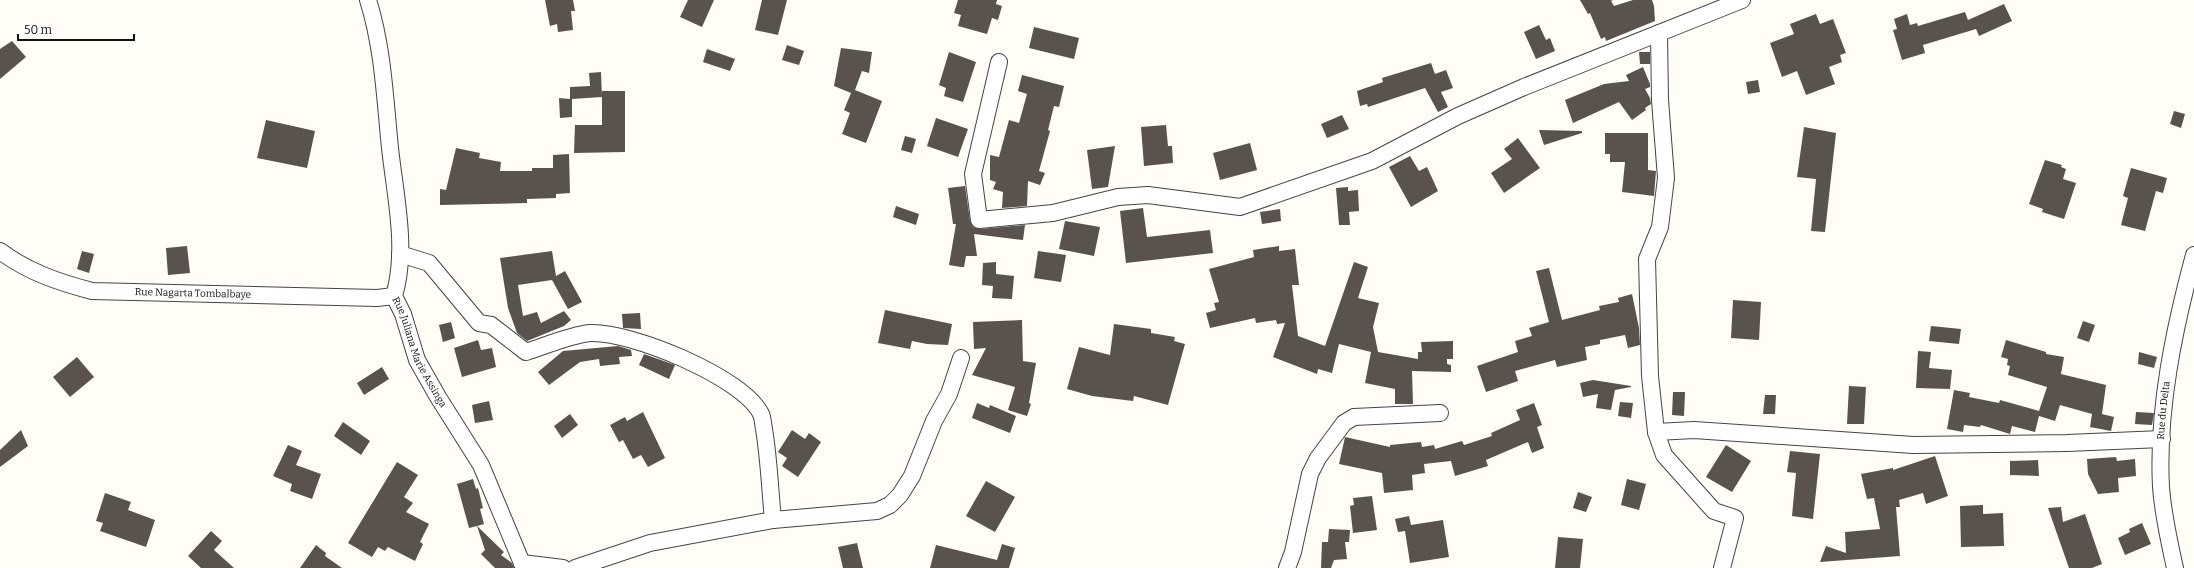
<svg xmlns="http://www.w3.org/2000/svg" width="2194" height="568" viewBox="0 0 2194 568" font-family="Bitter,serif">
<rect width="100%" height="100%" fill="#fffdf5"/>
<g fill="#5a524d">
<polygon points="545,0 573,0 575,11 571,11 573,30 558,32 557,24 550,26"/>
<polygon points="688,0 714,0 702,27 680,17"/>
<polygon points="762,0 787,0 778,35 755,30"/>
<polygon points="958,0 997,0 996,4 1002,6 998,20 992,18 987,34 958,26 961,15 954,13"/>
<polygon points="1580,0 1613,0 1611,1 1614,6 1633,0 1652,0 1654,6 1655,21 1606,41 1605,37 1601,39 1590,13 1588,14"/>
<polygon points="2004,4 2012,21 1979,36 1976,29 1923,45 1925,53 1902,60 1893,30 1897,29 1894,19 1907,14 1910,25 1917,23 1918,26 1965,12 1968,20"/>
<polygon points="1816,14 1820,24 1833,19 1846,53 1840,55 1842,62 1829,67 1835,84 1806,95 1797,71 1782,77 1770,43 1794,34 1790,24"/>
<polygon points="1539,25 1546,40 1550,38 1555,51 1536,59 1524,32"/>
<polygon points="1034,27 1079,38 1074,59 1029,48"/>
<polygon points="12,41 26,57 0,79 0,49"/>
<polygon points="787,45 804,51 799,65 782,60"/>
<polygon points="841,48 872,52 869,73 862,71 855,90 882,101 866,143 842,134 850,113 844,110 851,93 834,86"/>
<polygon points="707,49 735,59 730,71 703,62"/>
<polygon points="949,52 976,62 963,102 944,96 946,88 939,85"/>
<polygon points="1639,52 1650,52 1650,64 1640,64"/>
<polygon points="1431,63 1435,74 1446,70 1453,88 1441,92 1448,107 1438,112 1425,88 1368,107 1367,104 1360,106 1357,91 1383,82 1382,78"/>
<polygon points="1643,67 1650,84 1650,87 1645,89 1650,98 1651,104 1645,108 1646,110 1632,120 1619,102 1573,123 1565,100 1604,84 1629,81 1626,75"/>
<polygon points="601,72 602,97 572,99 572,117 560,118 559,98 570,99 570,87 590,86 589,73"/>
<polygon points="1022,75 1064,86 1059,107 1054,106 1048,130 1050,131 1039,171 1045,173 1040,185 1028,181 1027,206 1002,208 1003,192 993,189 996,182 990,180 990,155 999,157 1009,120 1019,123 1027,94 1018,91"/>
<polygon points="1758,80 1760,92 1748,94 1746,82"/>
<polygon points="602,91 625,91 625,152 574,153 575,125 602,125"/>
<polygon points="2174,111 2185,114 2181,128 2170,124"/>
<polygon points="1342,115 1349,129 1327,138 1321,124"/>
<polygon points="936,118 968,129 958,157 927,146"/>
<polygon points="266,120 315,131 307,168 257,158"/>
<polygon points="1166,125 1168,146 1172,146 1173,163 1144,166 1141,127"/>
<polygon points="1804,127 1836,133 1825,232 1811,231 1816,179 1797,177"/>
<polygon points="1539,130 1582,131 1582,133 1544,145"/>
<polygon points="1605,133 1648,133 1648,170 1656,171 1654,196 1622,192 1625,162 1610,162 1610,154 1605,154"/>
<polygon points="905,136 916,139 912,153 901,150"/>
<polygon points="1518,138 1540,168 1504,193 1491,173 1512,159 1504,149"/>
<polygon points="1250,143 1257,170 1220,180 1213,153"/>
<polygon points="1115,146 1108,187 1092,189 1087,150"/>
<polygon points="456,148 480,153 479,158 501,162 500,171 532,171 532,168 553,168 553,155 569,154 570,193 556,194 556,198 527,199 527,203 440,205 440,189 446,190"/>
<polygon points="1410,156 1419,171 1427,167 1438,191 1411,207 1389,167"/>
<polygon points="2045,160 2062,165 2061,167 2066,169 2063,179 2076,183 2064,219 2042,212 2043,209 2029,204"/>
<polygon points="2131,168 2167,178 2163,193 2156,191 2145,231 2121,225 2128,198 2123,196"/>
<polygon points="965,186 970,221 973,227 980,229 1025,225 1023,240 974,234 977,256 966,256 964,267 961,267 949,265 956,224 953,224 948,188"/>
<polygon points="1348,187 1348,191 1358,190 1359,211 1349,212 1350,225 1339,225 1336,188"/>
<polygon points="896,206 919,214 916,225 893,217"/>
<polygon points="1143,208 1147,237 1210,230 1213,253 1126,263 1120,211"/>
<polygon points="1280,209 1281,221 1262,224 1260,212"/>
<polygon points="1065,221 1100,227 1094,256 1059,249"/>
<polygon points="187,246 190,273 168,275 166,248"/>
<polygon points="1279,246 1279,251 1295,249 1299,285 1292,285 1298,336 1325,346 1354,262 1368,267 1358,298 1379,303 1373,327 1378,352 1418,359 1418,352 1422,352 1421,342 1453,341 1453,359 1447,359 1447,364 1451,365 1451,372 1412,371 1413,404 1395,404 1395,389 1365,383 1371,352 1339,344 1332,373 1318,369 1317,374 1273,357 1285,323 1277,324 1276,320 1256,323 1255,318 1210,328 1206,313 1216,310 1214,303 1219,302 1209,269 1254,257 1253,250"/>
<polygon points="82,251 94,254 89,273 77,269"/>
<polygon points="552,251 556,276 565,271 582,302 568,309 552,280 518,285 523,316 537,312 541,323 564,311 571,320 564,326 527,341 517,333 508,308 500,258"/>
<polygon points="1038,251 1066,255 1061,282 1034,278"/>
<polygon points="996,262 996,274 1014,276 1012,299 992,298 993,286 982,285 983,263"/>
<polygon points="1549,268 1562,320 1600,310 1599,306 1619,302 1618,298 1632,294 1639,328 1640,345 1628,348 1625,335 1600,340 1600,344 1585,347 1587,360 1557,367 1555,360 1515,371 1518,381 1486,392 1477,366 1518,352 1515,341 1532,336 1529,328 1549,322 1536,271"/>
<polygon points="1733,300 1761,302 1759,340 1731,338"/>
<polygon points="885,310 952,324 948,345 927,344 912,341 910,349 878,343"/>
<polygon points="640,313 641,329 623,328 622,314"/>
<polygon points="1022,320 1023,361 1036,363 1029,403 1031,404 1027,416 1008,410 1015,387 972,375 986,348 974,349 973,322"/>
<polygon points="2083,321 2095,325 2089,342 2077,338"/>
<polygon points="451,322 455,338 443,342 439,325"/>
<polygon points="1114,324 1151,329 1151,333 1175,337 1174,341 1185,344 1168,405 1134,396 1133,401 1092,396 1067,389 1079,347 1110,355"/>
<polygon points="1931,326 1961,329 1959,344 1929,341"/>
<polygon points="478,340 481,350 492,348 496,367 462,377 454,348"/>
<polygon points="2006,340 2046,352 2046,354 2064,357 2061,374 2106,385 2102,414 2114,417 2111,431 2090,427 2092,414 2060,405 2055,421 2039,416 2035,432 2012,426 2010,434 1981,425 1980,427 1964,425 1963,432 1947,429 1954,390 1970,393 1969,397 1999,403 2000,400 2039,411 2047,387 2008,375 2010,366 2007,365 2008,359 2001,357"/>
<polygon points="618,346 631,350 632,356 619,357 620,364 600,366 599,359 580,362 549,385 538,372 563,351"/>
<polygon points="1918,351 1931,352 1929,368 1952,370 1950,389 1916,388"/>
<polygon points="2139,352 2157,357 2154,368 2138,364"/>
<polygon points="644,354 675,365 669,379 639,365"/>
<polygon points="77,357 94,377 70,397 53,377"/>
<polygon points="382,367 389,379 364,395 357,383"/>
<polygon points="1593,380 1631,386 1631,387 1615,390 1611,410 1596,408 1598,394 1583,397 1580,383"/>
<polygon points="1849,386 1866,387 1864,424 1847,424"/>
<polygon points="1673,392 1685,392 1684,416 1672,415"/>
<polygon points="1765,395 1776,395 1775,414 1763,414"/>
<polygon points="489,401 493,420 475,423 472,405"/>
<polygon points="1620,402 1633,403 1631,418 1618,416"/>
<polygon points="977,403 989,408 990,405 1016,416 1010,433 972,418"/>
<polygon points="1534,403 1542,425 1537,427 1544,448 1532,453 1528,442 1486,460 1488,466 1455,476 1451,461 1424,464 1425,473 1412,475 1413,490 1384,493 1382,473 1339,464 1345,437 1390,447 1390,445 1421,442 1422,447 1434,445 1435,449 1462,441 1464,445 1492,436 1491,433 1520,420 1516,410"/>
<polygon points="643,412 665,458 648,467 641,455 633,459 623,440 619,442 610,425 625,417 627,421"/>
<polygon points="2136,412 2154,413 2152,425 2135,424"/>
<polygon points="570,414 578,425 562,438 554,426"/>
<polygon points="343,422 370,441 361,455 334,436"/>
<polygon points="21,430 28,446 0,467 0,450"/>
<polygon points="792,430 805,439 809,433 821,442 798,477 782,466 787,458 778,452"/>
<polygon points="288,445 302,451 296,465 321,474 312,499 290,491 292,484 273,476"/>
<polygon points="1726,445 1751,461 1732,492 1706,477"/>
<polygon points="1790,451 1820,454 1813,519 1792,516 1796,473 1787,472"/>
<polygon points="1935,456 1948,496 1926,504 1923,493 1899,500 1900,507 1896,507 1900,556 1820,562 1826,546 1846,553 1845,532 1880,529 1874,498 1867,499 1861,474 1893,468 1893,470"/>
<polygon points="2116,457 2117,461 2135,459 2136,476 2118,478 2119,492 2098,494 2088,474 2087,459"/>
<polygon points="2038,460 2039,476 2010,475 2010,461"/>
<polygon points="397,462 418,475 404,497 413,503 406,512 429,524 420,542 423,544 415,561 388,547 385,551 378,547 372,557 348,543"/>
<polygon points="473,479 476,489 478,488 483,508 480,509 484,524 477,526 504,552 501,555 512,563 514,568 495,568 481,554 485,550 477,526 469,528 457,484"/>
<polygon points="1627,479 1646,484 1639,510 1621,505"/>
<polygon points="986,481 1015,497 995,532 966,516"/>
<polygon points="1578,492 1592,497 1586,512 1573,508"/>
<polygon points="105,493 131,502 128,510 155,520 146,547 100,531 103,523 96,521"/>
<polygon points="1372,496 1377,530 1353,533 1350,506 1354,505 1353,498"/>
<polygon points="1983,505 1983,514 2003,513 2004,546 1961,547 1960,506"/>
<polygon points="2061,507 2063,522 2085,514 2102,564 2092,568 2069,568 2048,508"/>
<polygon points="1409,516 1411,525 1443,520 1449,557 1410,563 1405,531 1398,532 1395,519"/>
<polygon points="2142,523 2151,544 2125,555 2118,538 2130,532 2129,529"/>
<polygon points="1329,529 1350,530 1349,542 1345,542 1347,559 1334,560 1331,568 1321,568 1322,542 1328,542"/>
<polygon points="211,531 222,541 214,550 234,568 201,568 188,556"/>
<polygon points="1558,537 1583,539 1580,568 1555,568"/>
<polygon points="857,543 863,568 843,568 838,547"/>
<polygon points="1002,544 1015,548 1009,568 930,568 936,545 997,560"/>
<polygon points="316,545 326,553 325,556 342,568 300,568"/>
</g>
<g fill="none" stroke-linecap="round" stroke-linejoin="round">
<g stroke="#444" stroke-width="18">
<g id="minor">
<path id="s1" d="M368,0C383,47 385,99 390,148C395,195 408,249 394,296L403,314L417,360L438,397L481,465L524,568"/>
<polyline points="1659,33 1660,100 1666,178 1660,227 1647,259 1650,376 1656,432 1664,455 1714,511 1735,518 1722,568"/>
<polyline points="999,62 973,174 979,220 1053,213 1118,197 1148,195 1240,207 1372,161 1458,116 1524,87 1742,0"/>
<path id="s2" d="M0,251C28,272 58,282 92,291L377,298L394,296"/>
<path d="M400,254L429,263L479,323L491,325L526,352C545,346 570,335 590,333C630,331 743,377 761,414C763,418 763,425 764,429C769,459 770,490 773,520"/>
<polyline points="1656,432 1694,430 1913,445 2067,443 2162,439"/>
<polyline points="522,563 563,568"/>
<polyline points="575,568 650,543 773,520 877,511 890,505 900,495 912,476 934,421 949,394 961,358"/>
<polyline points="1287,568 1293,552 1310,474 1318,458 1344,423 1354,417 1440,413"/>
<path id="s3" d="M2175,568C2169,541 2163,515 2161,487C2157,410 2174,329 2194,255"/>
</g>
</g>
<use href="#minor" stroke="#fff" stroke-width="16"/>
</g>
<g text-anchor="middle" dominant-baseline="central" stroke-width="4" stroke-linejoin="round" paint-order="stroke">
<g font-size="10" fill="#111" stroke="#fff">
<text stroke="none"><textPath href="#s2" startOffset="202">Rue Nagarta Tombalbaye</textPath></text>
<text stroke="none"><textPath href="#s1" startOffset="361">Rue Juliana Marie Assinga</textPath></text>
<text stroke="none"><textPath href="#s3" startOffset="159">Rue du Delta</textPath></text>
</g>
</g>
<path d="M18 34v6h116v-6" fill="none" stroke="#111111" stroke-width="2"/>
<text x="24" y="34" font-size="12" fill="#111111" stroke="#ffffff" stroke-width="3" paint-order="stroke">50 m</text>
</svg>
